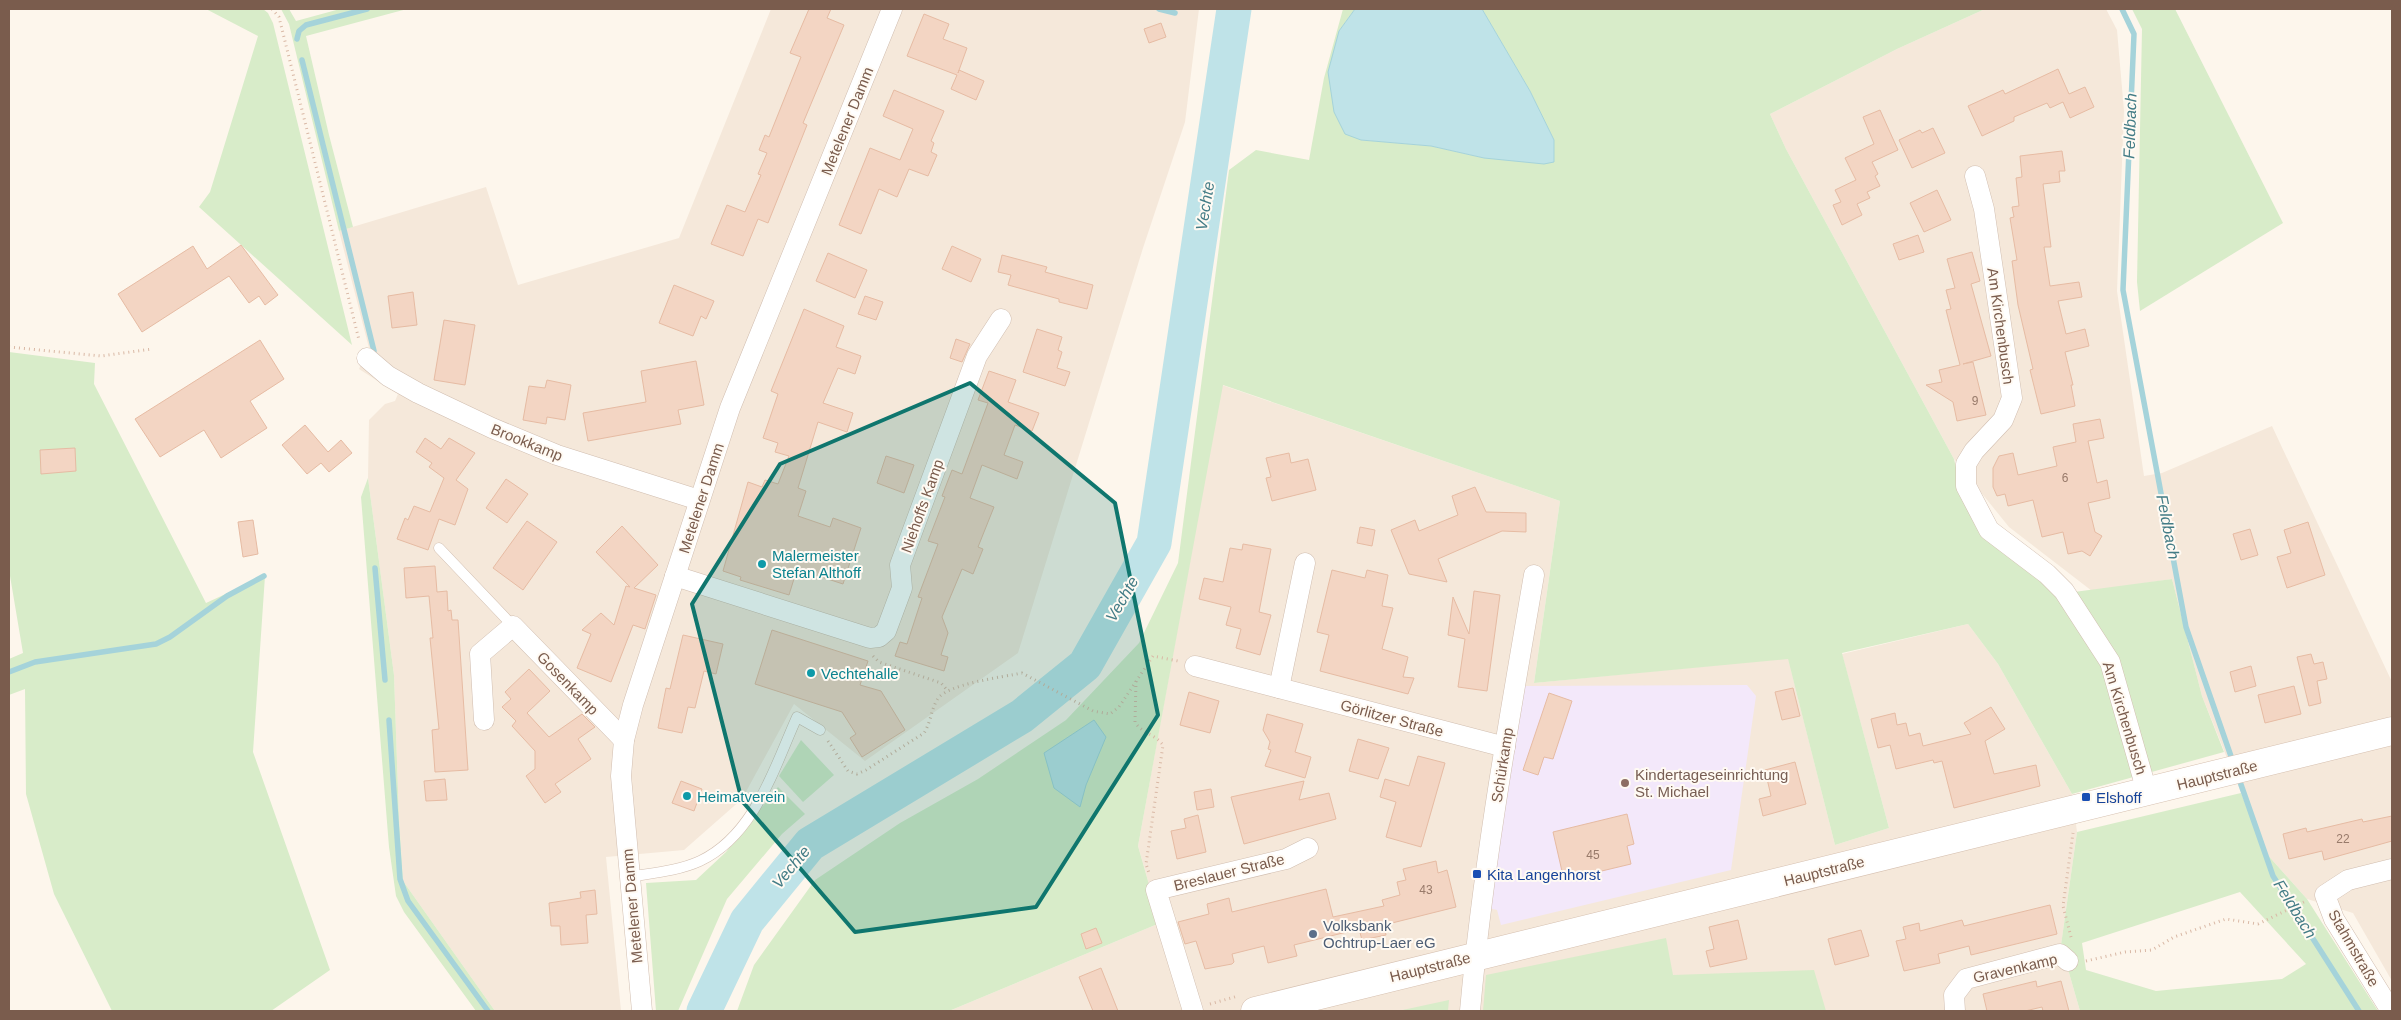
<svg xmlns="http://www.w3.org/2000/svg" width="2401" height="1020" viewBox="0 0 2401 1020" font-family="Arial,sans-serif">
<rect width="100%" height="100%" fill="#fdf6ec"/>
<g fill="#f5e8da">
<polygon points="771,9 1199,9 1185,122 1143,248 1018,653 865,761 794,704 742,799 684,850 606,857 621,1011 495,1011 403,881 399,819 394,675 368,478 369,420 385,404 395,401 398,394 359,369 369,348 339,231 486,187 518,285 679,238"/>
<polygon points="1985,9 2106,9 2117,30 2124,111 2117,291 2144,476 2162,473 2272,426 2392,682 2392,981 2353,913 2307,899 2265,852 2202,696 2172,579 2092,591 2009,527 1954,459 1786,149 1770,114 1897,49"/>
<polygon points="1222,385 1560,501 1534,683 1788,658 1835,845 1889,828 1842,654 1968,624 1998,664 2072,794 2077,832 2061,945 2080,1011 949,1011 1160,923 1138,846"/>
</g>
<polygon fill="#f3e8fa" points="1747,685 1756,696 1731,870 1501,925 1497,910 1488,908 1521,686"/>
<g fill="#d8ecc9" fill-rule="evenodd">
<polygon points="206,9 263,9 268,13 273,23 352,345 199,207 210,192 258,36"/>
<polygon points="281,9 289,9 296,21 340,9 407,9 306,36 329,135 353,227 339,231 289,24"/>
<polygon points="1343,9 1355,9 1339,31 1361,140 1431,146 1484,158 1554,140 1530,91 1482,9 1985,9 1897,49 1770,114 1786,149 1954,459 1961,489 2059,594 2172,579 2202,696 2224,752 2072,794 1998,664 1968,624 1842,653 1889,828 1835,845 1788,659 1534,683 1560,501 1223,385 1138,846 1160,923 949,1011 737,1011 754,965 815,880 900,823 978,779 1066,720 1139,643 1178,563 1229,170 1256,150 1309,160 1324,78"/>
<polygon points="2132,9 2175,9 2283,223 2140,311 2137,282 2142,29"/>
<polygon points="9,352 95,363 94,384 206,603 265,576 253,752 330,970 271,1011 112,1011 54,894 26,794 25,689 9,695 9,659 23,653 9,570"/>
<polygon points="368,478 394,675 399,819 403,881 495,1011 476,1011 404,912 396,896 389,847 361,497"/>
<polygon points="801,740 834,775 803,802 779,776"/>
<polygon points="778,787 805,814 782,834 727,899 678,1011 656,1011 646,883 696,880 726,852"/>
<path d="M2241,793L2265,852L2307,899L2378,1011H2080L2061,945L2077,832ZM2240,892L2306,964L2282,979L2156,991L2086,970L2082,943Z"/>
<polygon points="1666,938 1673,975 1814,970 1826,1011 1483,1011 1486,975"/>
<polygon points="1449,1000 1448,1011 1398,1011"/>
</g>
<g fill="#bfe3e8" stroke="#a5d3da">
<polygon points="1355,9 1482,9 1530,91 1554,140 1554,162 1544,164 1484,158 1431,146 1361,140 1345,134 1334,112 1328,72 1339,31"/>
<polygon points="1094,720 1106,737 1086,785 1080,807 1054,788 1044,753"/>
</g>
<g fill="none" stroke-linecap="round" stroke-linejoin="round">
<g stroke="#a5d3da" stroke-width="5.5">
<polyline points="1159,9 1175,13"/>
<polyline points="2122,9 2134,34 2123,290 2186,627 2233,762"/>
<polyline points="297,39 299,31 306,25 367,9"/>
<polyline points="302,60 374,351"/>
<polyline points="375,568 385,680"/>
<polyline points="9,672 35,662 156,644 170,637 227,596 264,576"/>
<polyline points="389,720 400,879 408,901 488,1011"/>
<polyline points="2238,776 2273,876 2359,1011"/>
</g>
<polyline stroke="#bfe3e8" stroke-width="35" points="704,1011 747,921 810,844 1022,716 1085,665 1154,543 1234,9"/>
</g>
<g fill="#f3d5c3" stroke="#e6bba3">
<polygon points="809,9 831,9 827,18 844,25 803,123 807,125 768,223 758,219 743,256 711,244 727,205 745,212 761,175 758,174 767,153 759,150 765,135 769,137 801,57 790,53"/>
<polygon points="924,14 949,24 943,39 967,48 958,73 959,70 984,81 976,100 951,89 957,75 907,56"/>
<polygon points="1161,23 1166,37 1149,43 1144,29"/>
<polygon points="2058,69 2069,94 2085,87 2094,107 2070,118 2063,102 2050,108 2047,103 2014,117 2014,121 1982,136 1968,106 2003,90 2005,94"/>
<polygon points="894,90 944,111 931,141 934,143 931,152 937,155 928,176 909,169 897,197 879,189 861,234 839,225 870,148 900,160 913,129 883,116"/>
<polygon points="1880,110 1898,150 1872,162 1878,174 1875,176 1880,186 1867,192 1870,198 1857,204 1862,215 1842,225 1833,205 1841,202 1835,190 1856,180 1845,158 1874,144 1863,117"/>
<polygon points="1933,128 1945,153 1912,168 1899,140 1920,130 1922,133"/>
<polygon points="2062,151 2065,171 2059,171 2060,182 2043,184 2051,247 2044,247 2050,286 2079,282 2082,297 2058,301 2066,334 2085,329 2089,346 2065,352 2073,385 2071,385 2075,406 2041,414 2030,370 2033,369 2018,305 2012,261 2017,260 2010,218 2014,217 2012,207 2019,206 2016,178 2022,177 2020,156"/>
<polygon points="1937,190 1951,220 1924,232 1910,203"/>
<polygon points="1918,235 1924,252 1899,260 1893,244"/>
<polygon points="241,245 278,295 265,305 259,296 249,303 229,276 142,332 118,294 193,246 207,269"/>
<polygon points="952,246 981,259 971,282 942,269"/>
<polygon points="1972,252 1980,281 1971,284 1991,356 1963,364 1973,362 1986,415 1957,421 1953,402 1926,385 1942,382 1939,370 1960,365 1946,310 1951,309 1946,290 1955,288 1947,259"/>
<polygon points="828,253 867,270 855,298 816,281"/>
<polygon points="1002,255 1047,267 1045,272 1093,285 1087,309 1059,302 1059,299 1008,285 1011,275 998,272"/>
<polygon points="674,285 714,301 706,319 701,316 693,336 659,323"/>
<polygon points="413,292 417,325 392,328 388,296"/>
<polygon points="865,296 883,302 876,320 858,314"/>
<polygon points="804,309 844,326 836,347 861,356 855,374 838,368 823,403 853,413 847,432 818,422 798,488 806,491 798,516 830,527 833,518 861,528 843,584 797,569 789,595 740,580 741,577 723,571 748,482 762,487 765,480 778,484 789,456 775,452 778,443 763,438 778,394 771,391"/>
<polygon points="444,320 475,325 465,385 434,380"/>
<polygon points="1037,329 1062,337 1058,350 1062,352 1057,368 1070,372 1065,386 1023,372"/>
<polygon points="956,339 970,344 962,362 950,358"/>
<polygon points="260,340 284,379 250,401 267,428 221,458 204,430 160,457 135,419"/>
<polygon points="696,361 704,405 678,410 681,424 588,441 583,413 646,402 641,371"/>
<polygon points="989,371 1016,380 1008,402 1039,413 1032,431 1015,425 1004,455 1023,462 1017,479 982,465 970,498 994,507 978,547 983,549 973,574 962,569 942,617 948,633 941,655 948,657 944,671 895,656 900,642 907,644 922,598 918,597 938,544 928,541 945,497 942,496 952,470 962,474 988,403 978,400"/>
<polygon points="547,380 571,385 565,420 547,417 546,424 523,420 529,386 545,388"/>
<polygon points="2100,419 2104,438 2088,441 2097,483 2107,480 2110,498 2088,503 2095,532 2102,536 2090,556 2082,551 2068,554 2063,532 2042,537 2033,500 2008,506 2005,494 1997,496 1993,487 1993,468 1999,456 2013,453 2018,475 2057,466 2053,447 2076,442 2073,424"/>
<polygon points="305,425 328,452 341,440 352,453 329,472 321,463 307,474 282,445"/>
<polygon points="425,438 441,449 449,438 475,453 456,480 468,489 455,525 439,519 428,550 397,539 405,518 408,520 414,506 430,512 444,478 429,467 432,463 416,452"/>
<polygon points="75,448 76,471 41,474 40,450"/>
<polygon points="1289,453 1291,463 1308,459 1316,490 1272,501 1266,478 1271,477 1266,458"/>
<polygon points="886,456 914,465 904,493 877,483"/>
<polygon points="506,479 528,494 507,523 486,508"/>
<polygon points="1475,487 1486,512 1526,513 1526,532 1502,531 1438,559 1447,582 1409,574 1391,530 1415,520 1419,531 1458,515 1452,496"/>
<polygon points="253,520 258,554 243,557 238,522"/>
<polygon points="527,521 557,542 523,590 493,568"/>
<polygon points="2308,522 2325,575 2287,588 2277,557 2291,553 2284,530"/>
<polygon points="622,526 658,565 634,588 656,595 645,629 633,625 611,682 577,668 591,634 582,630 601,613 614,625 626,586 630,587 596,552"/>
<polygon points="1360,527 1375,530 1372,546 1357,543"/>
<polygon points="2250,529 2258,555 2241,560 2233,534"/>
<polygon points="1243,544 1271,549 1259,612 1271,615 1260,655 1236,648 1241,629 1226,625 1231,607 1199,599 1204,578 1223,582 1230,548 1242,550"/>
<polygon points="435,566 437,592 447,591 448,611 451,610 452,620 458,620 468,770 435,772 432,730 439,729 430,638 433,638 429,596 406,598 404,568"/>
<polygon points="1332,570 1365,578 1367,570 1388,575 1382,606 1393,608 1382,649 1408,657 1403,677 1414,678 1408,694 1320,671 1329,635 1317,632"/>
<polygon points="1474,591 1500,595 1487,691 1458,687 1465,639 1448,635 1453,597 1469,634"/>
<polygon points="772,630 868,661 860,685 881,691 905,730 862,757 850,738 856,734 842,712 755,684"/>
<polygon points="683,635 723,644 716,674 704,671 695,708 688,707 682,733 658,728 666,688 670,689"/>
<polygon points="2311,654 2314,664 2323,662 2327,679 2317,681 2321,703 2309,706 2297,657"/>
<polygon points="2251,666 2256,686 2235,692 2230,672"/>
<polygon points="529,669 550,691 527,713 549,737 582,714 595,727 578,739 591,759 555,784 561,792 545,803 526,776 535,769 535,751 512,726 516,721 502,707 511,699 505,692"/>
<polygon points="2294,686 2301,714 2265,723 2258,695"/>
<polygon points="1793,688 1800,716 1782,720 1775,692"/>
<polygon points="1189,692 1219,701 1210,733 1180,725"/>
<polygon points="1549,693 1572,701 1553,759 1544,757 1538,775 1523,770"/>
<polygon points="1991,707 2005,729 1985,741 1994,774 2036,765 2040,786 1954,808 1942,761 1934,763 1933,760 1896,769 1890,745 1878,748 1871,719 1895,713 1897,725 1906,723 1909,736 1920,733 1923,746 1971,734 1964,723"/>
<polygon points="1267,714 1303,724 1295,752 1311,757 1305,778 1265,766 1271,750 1268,749 1270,742 1263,730"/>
<polygon points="1358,739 1389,748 1378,779 1349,771"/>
<polygon points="1418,756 1445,763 1421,847 1386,837 1396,802 1380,797 1385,779 1409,786"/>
<polygon points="1795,762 1806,804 1763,816 1759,799 1771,796 1765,770"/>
<polygon points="445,779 447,800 426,801 424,781"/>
<polygon points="681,781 702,789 694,811 672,803"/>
<polygon points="1304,781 1299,800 1329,793 1336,819 1244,844 1231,797"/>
<polygon points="1211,789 1214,807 1197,810 1194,792"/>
<polygon points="1627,814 1634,844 1627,846 1631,864 1564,880 1553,832"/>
<polygon points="1198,815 1206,852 1177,859 1171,831 1186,828 1184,819"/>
<polygon points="2392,816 2392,841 2324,860 2322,851 2289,859 2283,834 2306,828 2307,832 2362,819 2363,822"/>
<polygon points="1436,861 1438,873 1447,870 1456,907 1384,925 1386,935 1362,940 1359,929 1294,945 1297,956 1268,963 1264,946 1232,954 1234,962 1232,964 1205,969 1196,941 1185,944 1178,922 1209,914 1207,904 1229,898 1232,912 1326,889 1333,917 1384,906 1382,900 1400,895 1397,882 1406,880 1403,869"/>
<polygon points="595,890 597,914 586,915 588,943 561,945 560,926 551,926 549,903 581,898 580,892"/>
<polygon points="2050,905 2057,934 1971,955 1969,946 1938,954 1940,963 1904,971 1896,941 1906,939 1903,927 1919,923 1920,931 1962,920 1964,926"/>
<polygon points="1738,920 1747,959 1710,967 1706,951 1714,949 1709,927"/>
<polygon points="1096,928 1102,943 1086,949 1081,934"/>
<polygon points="1861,930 1869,956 1835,965 1828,939"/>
<polygon points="1101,968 1118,1011 1093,1011 1079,977"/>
<polygon points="2036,981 2037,987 2061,981 2069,1011 2043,1011 2042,1007 2025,1011 1987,1011 1983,994"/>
</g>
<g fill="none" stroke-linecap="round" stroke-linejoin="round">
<g stroke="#d1beb0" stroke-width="11">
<g id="lane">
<polyline points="439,548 513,626"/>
<path d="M629,877C652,873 678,871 700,861C755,835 774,768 797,717L820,730"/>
</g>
</g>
<g stroke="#d1beb0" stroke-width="21">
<g id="street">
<polyline points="1975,176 1984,209 2012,398 2003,420 1974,451 1966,464 1966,486 1989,530 2047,574 2064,591 2110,662 2147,792"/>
<polyline points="367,358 388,376 418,393 492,428 557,455 699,500"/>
<polyline points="675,576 870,638 879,637 886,631 902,588 900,565 977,356 1001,319"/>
<polyline points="1195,666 1505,747"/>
<polyline points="1279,688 1305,563"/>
<polyline points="484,720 480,654 513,626 624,740"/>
<polyline points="642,1011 621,776 624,740 633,705 730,408 892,9"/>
<polyline points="1193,1011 1156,890 1286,859 1308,848"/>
<path d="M1470,1011C1483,865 1509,720 1534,575"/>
<polyline points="1955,1011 1954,995 1966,979 2060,954 2068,961"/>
<polyline points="2391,1011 2334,919 2325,895 2348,880 2392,869"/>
</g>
</g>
<g stroke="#d6c0b0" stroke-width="29">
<polyline id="secondary" points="1255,1011 2392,731"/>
</g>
<g stroke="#d9b8a5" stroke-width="3" stroke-dasharray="1 4" stroke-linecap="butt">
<polyline points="272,9 279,17 359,340"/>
<polyline points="9,347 101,356 152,349"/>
<polyline points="873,656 879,662 941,683 947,690"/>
<path d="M1136,681L1135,722C1141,733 1155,734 1163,745L1146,864L1149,873"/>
<path d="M828,741L848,771L857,774L866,770L924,733C931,722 931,710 937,700C945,684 1003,677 1022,673L1093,711L1110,714L1119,707L1153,656L1178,661"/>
<polyline points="2071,937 2063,906 2073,833"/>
<polyline points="2086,961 2125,952 2152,950 2174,937 2226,919 2258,924 2306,901"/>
<polyline points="1210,1004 1238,996"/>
</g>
<use href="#lane" stroke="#fff" stroke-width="10"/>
<use href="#street" stroke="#fff" stroke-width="20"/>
<use href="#secondary" stroke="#fff" stroke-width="28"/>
</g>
<path fill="#0f766e" fill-opacity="0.2" stroke="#0f766e" stroke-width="4" stroke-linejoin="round" d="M970,383L1115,503L1158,715L1036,907L855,932L742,801L692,604L780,464Z"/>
<g fill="#0f9aa8" stroke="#fffaf3" stroke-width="2">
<circle cx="762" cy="564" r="5"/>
<circle cx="811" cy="673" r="5"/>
<circle cx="687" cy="796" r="5"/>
</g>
<circle fill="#8d6e63" stroke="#fffaf3" stroke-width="2" cx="1625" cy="783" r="5"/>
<g fill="#1a4fb4" stroke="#fffaf3" stroke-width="2">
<rect x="2081" y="792" width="10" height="10" rx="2.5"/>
<rect x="1472" y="869" width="10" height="10" rx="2.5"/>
</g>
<circle fill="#5c6f8a" stroke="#fffaf3" stroke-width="2" cx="1313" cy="934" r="5"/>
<g text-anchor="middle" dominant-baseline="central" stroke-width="4" stroke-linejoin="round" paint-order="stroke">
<g font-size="12" fill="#987a6a">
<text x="1975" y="401">9</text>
<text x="2065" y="478">6</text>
<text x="2343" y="839">22</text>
<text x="1593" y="855">45</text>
<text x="1426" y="890">43</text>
</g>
<g font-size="15" fill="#7a5c4d" stroke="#fffaf3">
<text transform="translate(847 121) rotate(-68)">Metelener Damm</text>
<text transform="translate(2001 326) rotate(82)">Am Kirchenbusch</text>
<text transform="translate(527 442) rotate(22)">Brookkamp</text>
<text transform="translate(701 498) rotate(-72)">Metelener Damm</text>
<text transform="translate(922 506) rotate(-70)">Niehoffs Kamp</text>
<text transform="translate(568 683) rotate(46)">Gosenkamp</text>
<text transform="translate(1392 718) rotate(15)">Görlitzer Straße</text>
<text transform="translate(2125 718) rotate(73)">Am Kirchenbusch</text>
<text transform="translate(1502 765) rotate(-81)">Schürkamp</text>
<text transform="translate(2217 775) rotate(-14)">Hauptstraße</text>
<text transform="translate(1824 871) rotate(-14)">Hauptstraße</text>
<text transform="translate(1229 872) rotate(-14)">Breslauer Straße</text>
<text transform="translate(632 906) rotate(-95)">Metelener Damm</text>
<text transform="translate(2354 948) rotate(60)">Stahmstraße</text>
<text transform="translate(1430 967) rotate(-14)">Hauptstraße</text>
<text transform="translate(2015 968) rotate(-13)">Gravenkamp</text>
</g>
<g font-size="15" fill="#0d838f" stroke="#fffaf3" text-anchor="start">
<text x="772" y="555">Malermeister<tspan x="772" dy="17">Stefan Althoff</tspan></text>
<text x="821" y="673">Vechtehalle</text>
<text x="697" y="796">Heimatverein</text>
</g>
<g font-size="15" fill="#785e54" stroke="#fffaf3" text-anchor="start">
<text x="1635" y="774">Kindertageseinrichtung<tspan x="1635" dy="17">St. Michael</tspan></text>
</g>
<g font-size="15" fill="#164399" stroke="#fffaf3" text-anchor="start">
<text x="2096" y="797">Elshoff</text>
<text x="1487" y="874">Kita Langenhorst</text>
</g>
<g font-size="15" fill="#4e5e75" stroke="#fffaf3" text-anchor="start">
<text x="1323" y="925">Volksbank<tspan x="1323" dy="17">Ochtrup-Laer eG</tspan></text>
</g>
<g font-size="16" font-style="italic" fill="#437c86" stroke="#fffaf3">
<text transform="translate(2130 126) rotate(-88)">Feldbach</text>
<text transform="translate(1205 206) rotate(-81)">Vechte</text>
<text transform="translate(2168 527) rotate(79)">Feldbach</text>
<text transform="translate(1122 599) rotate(-60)">Vechte</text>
<text transform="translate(791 867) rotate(-50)">Vechte</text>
<text transform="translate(2295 909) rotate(58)">Feldbach</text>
</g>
</g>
<rect width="2401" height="1020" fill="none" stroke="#7a5c4d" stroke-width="20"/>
</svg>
